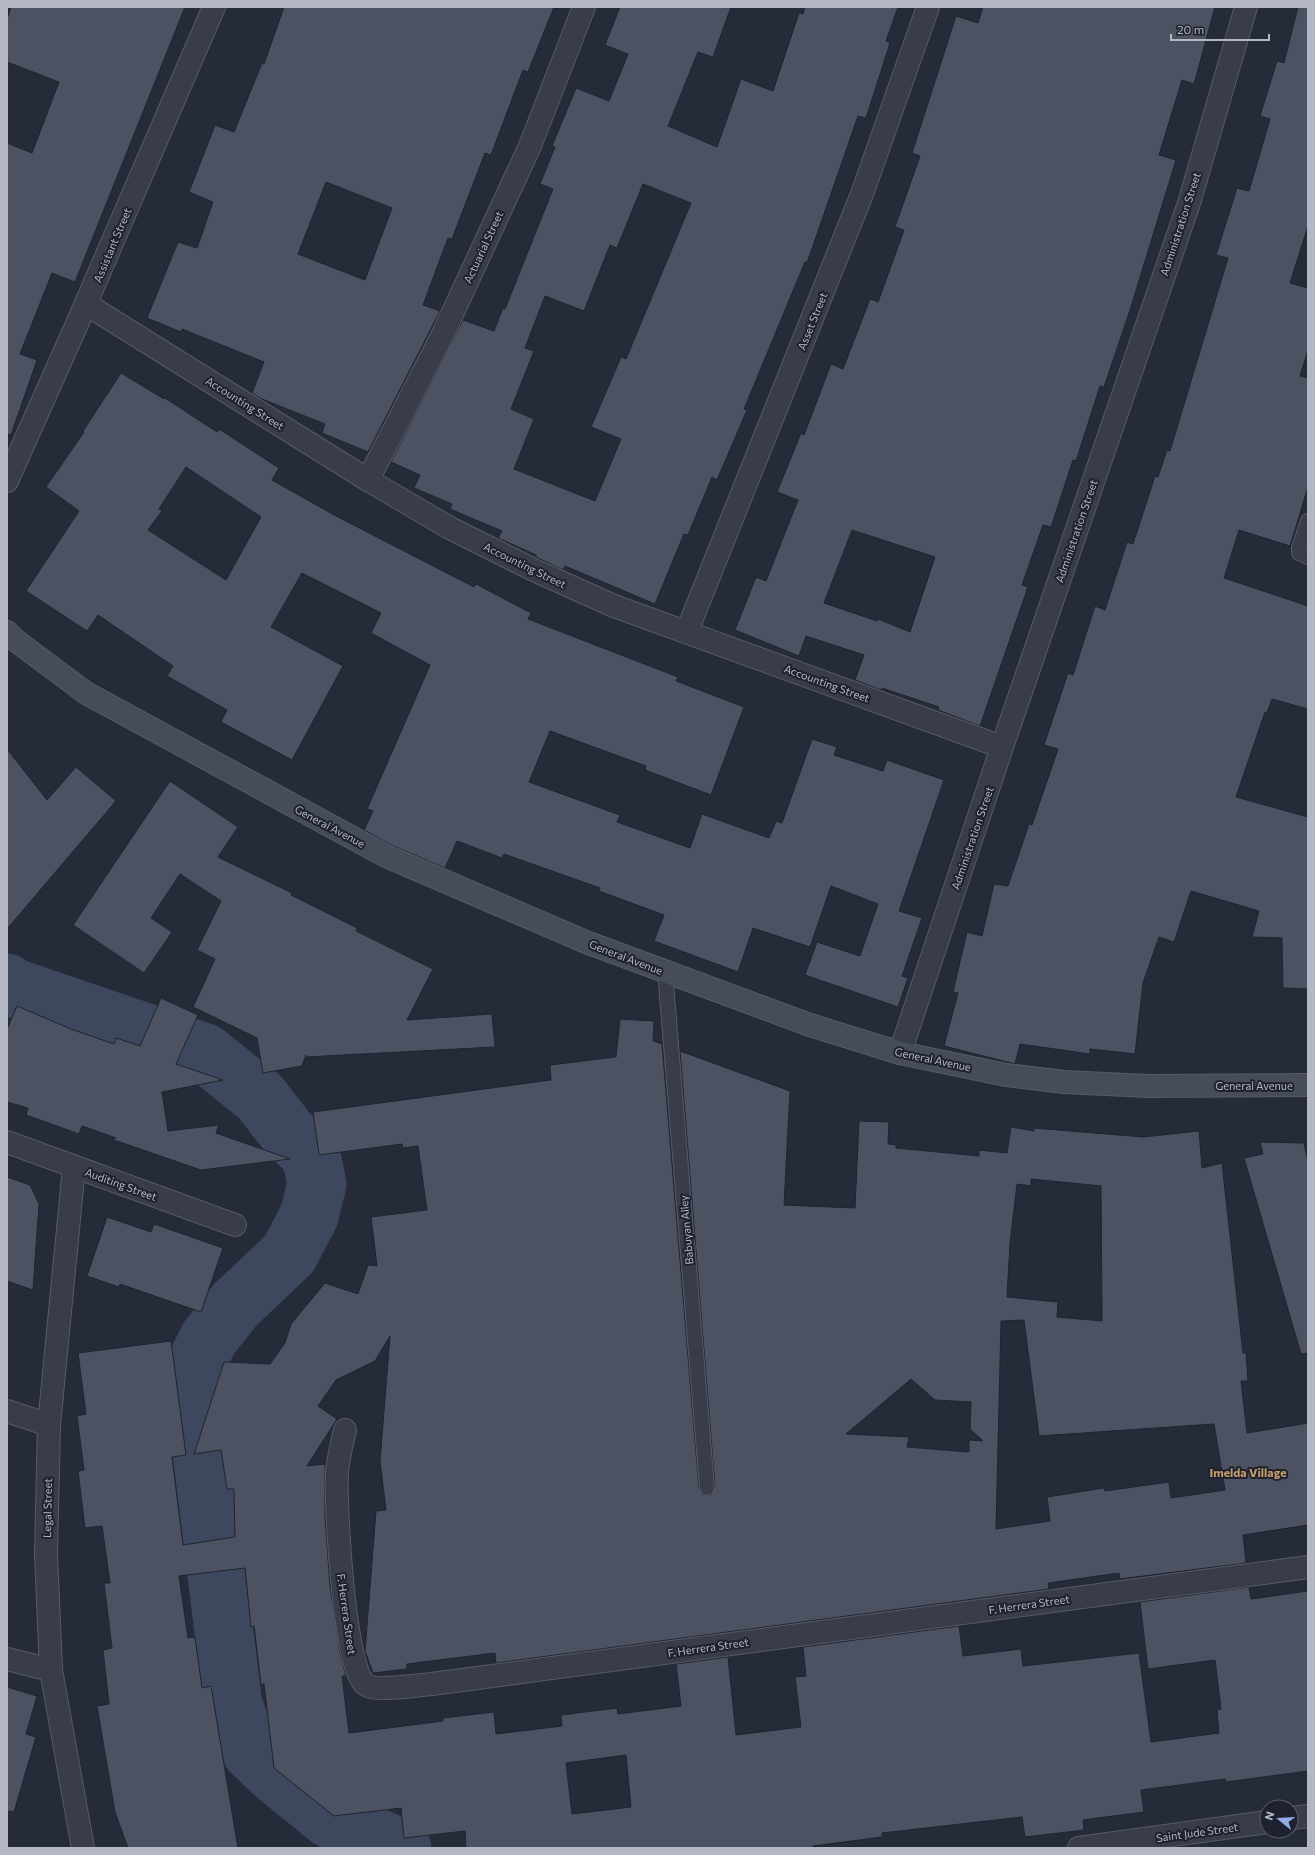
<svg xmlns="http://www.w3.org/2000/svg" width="1315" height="1855" viewBox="0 0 1315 1855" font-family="Commissioner,sans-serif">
<rect width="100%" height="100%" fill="#252b38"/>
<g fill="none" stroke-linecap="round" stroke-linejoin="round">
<polyline stroke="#3d485f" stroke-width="59" points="7,983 14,988 205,1053 260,1097 288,1133 311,1155 317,1184 309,1216 289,1254 235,1305 209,1338 192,1372 233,1705 250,1750 276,1775 330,1819 402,1848"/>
</g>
<g fill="#4c5261" stroke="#202430" fill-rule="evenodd">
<polygon points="11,7 185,7 75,282 52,273 20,354 37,360 11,435 7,434 7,143 32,153 59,82 7,62 7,19"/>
<path d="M284,7H554L528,72L523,70L491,155L485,153L452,239L448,238L423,305L440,311L368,452L322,433L325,424L262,399L252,393L264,362L182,329L181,332L147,318L178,242L197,248L213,202L189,192L215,125L234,132L262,63L264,64ZM326,182L392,208L365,280L298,254Z"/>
<path d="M620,7H731L713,57L698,52L668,126L717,147L741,79L773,91L799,13L803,14L805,7H898L886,41L890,43L866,118L858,116L807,263L805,262L744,409L747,410L717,480L712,477L688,535L684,534L655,604L565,566L563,570L536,557V555L498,538L502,531L450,509L452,504L414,488L420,475L391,462L463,320L494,331L503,308L505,309L553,189L540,184L555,147L552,146L576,88L609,101L628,54L605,45ZM643,184L691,203L626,359L621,357L591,427L621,439L595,501L514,469L534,419L511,409L534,351L525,348L545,296L584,311L610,245L617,248Z"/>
<path d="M983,7H1215L1194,84L1182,80L1159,155L1176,160L1130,310L1104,387L1100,386L1076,461L1073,460L1051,527L1043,525L1022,585L1028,587L980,726L938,710L939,707L882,688L881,690L855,680L864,655L806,636L799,656L735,630L756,577L766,581L798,500L777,492L801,433L804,435L831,364L843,369L870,299L878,302L904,230L895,227L920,156L912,153L956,16L978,23ZM852,530L935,557L910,632L878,619L877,621L824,603Z"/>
<polygon points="1298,7 1308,7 1308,226 1290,283 1308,288 1308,350 1300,376 1308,378 1308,487 1290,546 1239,530 1224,578 1308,606 1308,709 1272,699 1267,713 1265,712 1236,797 1308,817 1308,989 1283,988 1282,938 1252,937 1259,911 1191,891 1174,942 1159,937 1143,983 1135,1054 1090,1049 1090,1054 1020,1044 1015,1064 944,1046 958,993 953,992 967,932 982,936 994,884 1008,886 1029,824 1032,825 1058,749 1044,745 1068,673 1073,675 1095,606 1105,610 1127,542 1133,544 1155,476 1158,477 1167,450 1170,451 1228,258 1216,255 1237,188 1249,191 1270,119 1260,116 1277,61 1284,63"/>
<path d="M121,373L164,399L165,398L217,432L219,429L279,468L272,480L336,516L474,587L476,584L531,613L528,619L678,677L676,681L744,707L711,795L645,770L646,766L550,731L529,782L620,815L617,822L690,848L702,814L769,838L776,821L782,823L812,739L837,747L834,755L883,771L887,760L944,780L899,911L922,918L902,976L908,978L898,1007L805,975L817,942L860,956L878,904L831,886L810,947L753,928L738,972L654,941L664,915L599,891L600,888L504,854L502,858L457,841L445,868L391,845L364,830L373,811L367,809L430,665L371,633L381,613L302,573L271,627L343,666L292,760L221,722L227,710L167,676L173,666L98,615L87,631L26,591L79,511L46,487L84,432L83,431ZM186,467L261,517L226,580L148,530L162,511L159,509Z"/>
<polygon points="7,749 47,800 76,767 116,801 7,929"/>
<polygon points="170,781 238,827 218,857 292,893 291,895 357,928 356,931 433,969 407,1020 492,1014 495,1047 306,1057 306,1055 302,1066 263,1073 257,1038 193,1007 215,959 197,950 221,901 180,874 151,918 172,932 144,973 73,925"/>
<polygon points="161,998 198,1015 176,1064 223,1080 162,1092 168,1131 219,1125 216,1133 290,1159 201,1170 111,1139 116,1138 82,1126 79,1134 26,1115 28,1108 7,1102 7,1029 17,1006 71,1029 114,1044 116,1038 140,1046"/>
<path d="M620,1019L654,1021L653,1041L662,1044L699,1489L703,1495H711L715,1487L680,1051L790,1091L784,1205L855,1208L859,1121L889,1122L888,1144L896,1145V1148L979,1156V1150L1007,1153L1011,1127L1034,1131V1128L1143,1137L1199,1131L1202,1168L1222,1163L1243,1353H1246L1248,1381H1241L1247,1433L1308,1423V1525L1243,1535L1246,1563L1120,1579L1119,1573L1048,1583L1049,1589L496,1663L495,1653L407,1664V1669L373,1673L365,1651L376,1511L386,1510L380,1461L390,1336L375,1361L336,1380L318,1406L337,1419L307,1466L325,1464V1517L330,1586L340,1653L346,1676H342L349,1733L443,1721V1718L494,1712L496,1734L562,1726L561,1715L617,1708L618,1714L681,1706L676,1664L728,1657L736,1735L801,1727L795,1677L806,1676L803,1647L959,1626L963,1656L1021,1649L1023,1666L1139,1653L1151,1742L1219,1733L1217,1710L1221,1709L1215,1660L1148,1669L1140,1602L1249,1587L1251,1599L1308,1591V1771L1226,1782L1225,1779L1141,1790L1144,1812L1083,1820L1084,1830L1025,1837L1022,1817L882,1833V1837L813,1846V1848H466L465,1831L404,1838L401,1808L334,1816L274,1768L264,1684L261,1685L254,1626L251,1627L245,1568L179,1576L188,1638L195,1637L202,1688L211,1686L238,1848H128L115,1812L97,1706L109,1704L103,1650L112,1648L104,1583H110L102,1526L85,1528L78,1471L84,1470L77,1416L86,1414L78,1353L171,1341L186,1455L172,1457L183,1545L235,1537L234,1489H227L221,1450L194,1454L224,1362L270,1364L285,1343L291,1324L325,1283L358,1294L368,1265L377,1266L371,1217L427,1210L418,1146L403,1148L402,1144L319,1155L313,1112L551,1080L550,1065L616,1057ZM1031,1179L1101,1186L1102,1321L1057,1317L1058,1302L1007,1297L1010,1243L1017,1184L1031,1186ZM1024,1320L1039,1436L1214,1424L1225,1490L1171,1498L1169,1482L1105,1491L1104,1488L1047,1497L1050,1521L996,1529L1001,1321ZM911,1379L935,1400L971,1402L970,1429L983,1441L969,1440V1452L907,1447L909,1437L846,1434ZM626,1755L631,1807L572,1814L566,1763Z"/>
<polygon points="1260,1142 1304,1143 1308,1162 1308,1353 1301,1354 1244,1158 1263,1154"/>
<polygon points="7,1177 30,1185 39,1204 33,1290 7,1281"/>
<polygon points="107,1217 151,1232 154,1224 223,1248 201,1312 120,1284 119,1287 87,1276"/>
<polygon points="7,1687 37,1696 26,1734 36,1737 14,1812 7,1811"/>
</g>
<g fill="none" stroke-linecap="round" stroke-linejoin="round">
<g stroke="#575b67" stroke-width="16">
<g id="lane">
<polyline points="1308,521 1299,548 1299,553 1308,557"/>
<polyline points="665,971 707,1488"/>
</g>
</g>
<g stroke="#575b67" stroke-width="24">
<g id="street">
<polyline points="86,304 368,480 448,527 536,571 614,606 1002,747"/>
<polyline points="368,480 441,338 530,146 584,7"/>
<polyline points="7,481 77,324 214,7"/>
<polyline points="687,631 862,194 928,7"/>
<polyline points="900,1053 1002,747 1189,203 1246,7"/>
<polyline points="7,1142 235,1225"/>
<polyline points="74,1167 49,1425 46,1554 51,1670 83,1848"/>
<polyline points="7,1411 49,1425"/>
<path d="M345,1430C342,1444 338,1458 337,1472C335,1501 344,1673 366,1685C379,1692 416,1685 432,1684L1308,1567"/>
<polyline points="7,1659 51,1670"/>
<polyline points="1291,1818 1308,1816"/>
<polyline points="1079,1848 1267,1822"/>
</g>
</g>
<g stroke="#575b67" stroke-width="24">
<polyline id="secondary" points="7,632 15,640 86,693 386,856 586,942 810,1025 900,1053 1006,1075 1064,1082 1148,1086 1308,1085"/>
</g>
<use href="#lane" stroke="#393d49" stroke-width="14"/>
<use href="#street" stroke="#393d49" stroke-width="22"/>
<use href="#secondary" stroke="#474c5b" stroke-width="22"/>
</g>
<g text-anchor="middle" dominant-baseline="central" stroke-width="4" stroke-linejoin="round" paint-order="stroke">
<g font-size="11" fill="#b4b8c4" stroke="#1e222e">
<text transform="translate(1180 224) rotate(-72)">Administration Street</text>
<text transform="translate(112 245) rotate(-67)">Assistant Street</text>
<text transform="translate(483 247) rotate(-65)">Actuarial Street</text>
<text transform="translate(812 321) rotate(-68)">Asset Street</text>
<text transform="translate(245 403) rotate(32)">Accounting Street</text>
<text transform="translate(1076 531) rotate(-71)">Administration Street</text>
<text transform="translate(525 565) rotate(26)">Accounting Street</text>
<text transform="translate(827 683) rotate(20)">Accounting Street</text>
<text transform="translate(330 826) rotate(28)">General Avenue</text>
<text transform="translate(972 838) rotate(-71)">Administration Street</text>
<text transform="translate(626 957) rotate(21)">General Avenue</text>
<text transform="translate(933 1059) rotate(12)">General Avenue</text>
<text x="1254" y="1085">General Avenue</text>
<text transform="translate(121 1184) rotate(20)">Auditing Street</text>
<text transform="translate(686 1230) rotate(-95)">Babuyan Alley</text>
<text transform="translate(47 1508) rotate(-89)">Legal Street</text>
<text transform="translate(1029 1604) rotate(-8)">F. Herrera Street</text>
<text transform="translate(347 1614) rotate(82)">F. Herrera Street</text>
<text transform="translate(708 1647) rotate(-8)">F. Herrera Street</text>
<text transform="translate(1197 1832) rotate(-8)">Saint Jude Street</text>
</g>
<g font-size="12" font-weight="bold" fill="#c69e6d" stroke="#1e222e">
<text x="1248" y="1472">Imelda Village</text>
</g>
</g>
<rect width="1315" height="1855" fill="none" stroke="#b4b8c4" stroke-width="16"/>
<g transform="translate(1279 1819) rotate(288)"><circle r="19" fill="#1e222e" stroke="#5a5e6a"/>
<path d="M0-3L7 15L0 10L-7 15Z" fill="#93abea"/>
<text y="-6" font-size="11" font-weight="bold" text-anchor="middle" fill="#b4b8c4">N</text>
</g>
<path d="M1171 34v6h98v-6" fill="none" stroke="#b4b8c4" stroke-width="2"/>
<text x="1177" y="34" font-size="12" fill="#b4b8c4" stroke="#1e222e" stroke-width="3" paint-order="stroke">20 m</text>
</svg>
